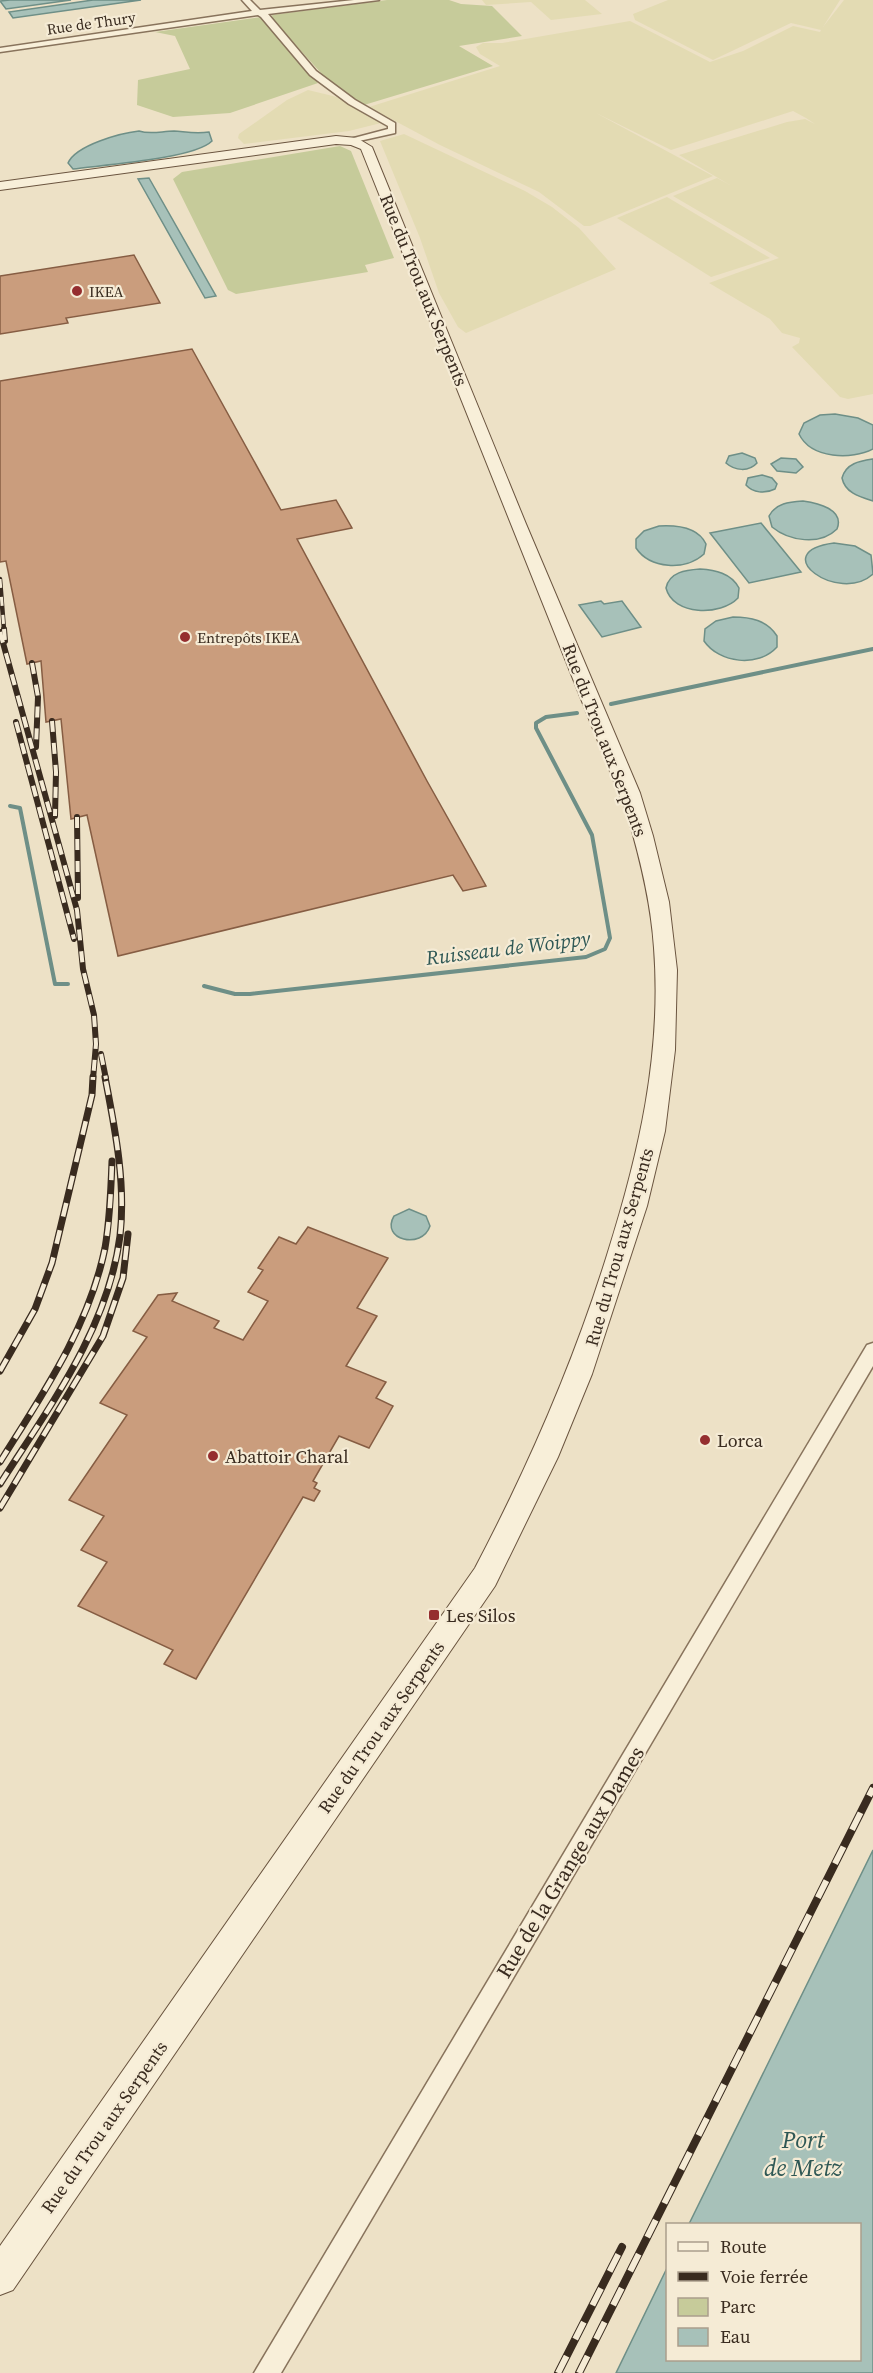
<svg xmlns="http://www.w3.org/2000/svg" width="873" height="2373" viewBox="0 0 873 2373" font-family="'Source Serif 4',serif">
<rect width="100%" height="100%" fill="#ede1c6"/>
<g fill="#e3dbb3">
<polygon points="482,0 585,0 602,14 551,20 531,2 486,5"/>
<polygon points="668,0 840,0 823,27 844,0 873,0 873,394 848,399 840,397 792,347 799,343 800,338 782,333 770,319 709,283 779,258 673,196 717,178 730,185 679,155 787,122 805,119 815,124 806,118 793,111 671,150 596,113 713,176 590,226 584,226 539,192 440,145 369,107 500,66 480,54 476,47 483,43 502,43 630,21 710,62 743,51 793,26 820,32 821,30 791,23 713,60 635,20 633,14"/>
<polygon points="308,90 337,97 381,123 349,131 244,144 238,138 239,134 287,100"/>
<polygon points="404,134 525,191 552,207 579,228 616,269 466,333 458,327 439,293 420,238 380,141"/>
<polygon points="667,197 770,258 711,277 617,218"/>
</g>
<g fill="#c6cb9a">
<polygon points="387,0 449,0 461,4 492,6 522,36 459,46 493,66 364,105 331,84 273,20 272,15"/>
<polygon points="262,17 318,83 230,113 173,117 137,105 138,80 190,69 175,36 155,32"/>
<polygon points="340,146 351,151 394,258 365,265 368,272 236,294 228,290 173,179 182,172"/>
</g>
<g fill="#a7c1b9" stroke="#6e8f87" stroke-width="1.5">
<polygon points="10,0 71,0 6,9 0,1"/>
<polygon points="93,0 141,0 13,18 9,12"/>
<path d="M139,131C151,135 162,131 174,131C187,132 196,134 209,132L212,141C194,159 102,165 73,169L68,163C76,145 121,133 139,131Z"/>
<polygon points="149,178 216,296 205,298 138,179"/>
<path d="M835,414L858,418L873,425V449C852,460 811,459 799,434L804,423L820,415Z"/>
<path d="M742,453L755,458L757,463C749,472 735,471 726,463L729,456Z"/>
<polygon points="781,458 796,459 803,467 796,473 777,471 771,464"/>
<path d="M873,459V501C860,497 845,493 842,478C846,463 860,461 873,459Z"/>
<path d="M762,475L772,478L777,484L775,489C765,494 753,493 746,485L748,478Z"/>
<path d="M803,501C817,503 845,509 837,529C820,546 789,541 772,527L769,516C776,503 789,502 803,501Z"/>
<polygon points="761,523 801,572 749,583 710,533"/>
<path d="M659,526C676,525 698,527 706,544L704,554C686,571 650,569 636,548V539L644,531Z"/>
<path d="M834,543L855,546L871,555L873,574C839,605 765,552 834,543Z"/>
<path d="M700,569C715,570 731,573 739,588L738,598C721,616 673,616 666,588C669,572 686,570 700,569Z"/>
<polygon points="601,601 604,604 622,601 641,627 602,637 579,605"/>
<path d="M733,617C750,617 767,620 777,636V647C758,668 719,663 704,641L705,629L716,621Z"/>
<path d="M409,1209L426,1216L430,1226C422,1250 380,1240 394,1216Z"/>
<polygon points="873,1850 873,2373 616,2373 667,2268 668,2360 860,2360 860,2224 689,2224"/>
</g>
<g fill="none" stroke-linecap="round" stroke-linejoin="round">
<g stroke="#6e8f87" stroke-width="4">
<polyline points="611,704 873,649"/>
<polyline points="10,806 20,808 55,984 68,984"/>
<polyline points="204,986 235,994 250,994 586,957 605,949 610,938 592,835 536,728 536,723 546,717 577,713"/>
</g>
</g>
<g fill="#ca9d7d" stroke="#865d43" stroke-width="1.5">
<polygon points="134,255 160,303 66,318 68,323 0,334 0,276"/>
<polygon points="192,349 281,510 336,500 352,528 297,539 427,781 486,886 463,891 453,875 118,956 87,815 71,819 61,719 46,722 41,661 27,664 6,561 0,562 0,381"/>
<polygon points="308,1227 388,1258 357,1308 377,1316 346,1366 386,1382 376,1398 393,1406 369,1448 339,1436 313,1481 317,1483 314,1488 320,1491 314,1501 303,1497 196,1679 164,1664 173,1650 78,1606 107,1562 81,1550 104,1516 69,1500 127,1415 100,1403 147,1337 133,1331 158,1295 177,1293 172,1301 219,1321 214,1328 243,1340 268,1301 248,1292 263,1270 258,1268 279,1237 296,1244"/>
</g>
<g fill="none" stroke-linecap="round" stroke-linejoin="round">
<g stroke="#88735c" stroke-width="3">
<g id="street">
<polygon points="242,0 250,0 260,10 354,0 379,0 268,14 316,71 355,100 395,123 395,133 350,143 350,139 388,129 388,126 349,104 310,75 261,17 258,15 0,52 0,48 252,11"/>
<polygon points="873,1343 873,1366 281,2373 254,2373 867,1345"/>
</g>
</g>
<g stroke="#6a543f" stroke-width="2">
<path id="secondary" d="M336,136L357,138L372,147L526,524L640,793L653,836L669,902L677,970L675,1050L665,1131L647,1206L592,1374L558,1457L495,1586L13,2290L0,2295V2246L475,1568C528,1467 573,1364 607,1255C639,1154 662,1054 654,948C651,902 640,858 627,814L361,149L351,145L336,144L0,190V182Z"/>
</g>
<use href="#street" fill="#f8efd9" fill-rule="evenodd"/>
<use href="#secondary" fill="#f8efd9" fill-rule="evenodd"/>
<g stroke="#392b1f" stroke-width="4.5">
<polyline id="rail-far3" points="0,579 4,630"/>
</g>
<g stroke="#392b1f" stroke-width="6">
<g id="rail-far2">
<polyline points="4,629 5,641"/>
<polyline points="0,632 77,910 83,969 94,1015 96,1044 93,1079"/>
<polyline points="32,663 38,697 36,747"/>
<polyline points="52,721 56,772 55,816"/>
<polyline points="16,722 74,939"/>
<polyline points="77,817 78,898"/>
<polyline points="101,1054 106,1079"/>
</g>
</g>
<g stroke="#392b1f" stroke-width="7">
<g id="rail-far1">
<polyline points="0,1371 35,1309 52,1263 92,1095 93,1077"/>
<path d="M0,1462C42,1395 89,1327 105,1248C110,1219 111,1190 112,1161"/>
<path d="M0,1484C49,1407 108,1329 120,1236C126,1183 115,1129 105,1077"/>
<polyline points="0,1508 103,1336 123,1278 128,1234"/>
</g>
</g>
<g stroke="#392b1f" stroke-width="8">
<g id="rail">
<polyline points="558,2373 622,2247"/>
<polyline points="579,2373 873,1788"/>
</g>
</g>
<use href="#rail-far3" stroke="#f5ebd5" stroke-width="3" stroke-dasharray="9" stroke-linecap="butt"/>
<use href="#rail-far2" stroke="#f5ebd5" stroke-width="4" stroke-dasharray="11" stroke-linecap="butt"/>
<use href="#rail-far1" stroke="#f5ebd5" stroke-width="4.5" stroke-dasharray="14" stroke-linecap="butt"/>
<use href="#rail" stroke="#f5ebd5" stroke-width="6" stroke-dasharray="19" stroke-linecap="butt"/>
</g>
<g fill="#952e2f" stroke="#f5ebd5" stroke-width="2">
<circle cx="77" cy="291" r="6"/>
<circle cx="185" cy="637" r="6"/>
<circle cx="705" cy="1440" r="6"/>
<circle cx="213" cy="1456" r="6"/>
<rect x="428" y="1609" width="12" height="12" rx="3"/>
</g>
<g text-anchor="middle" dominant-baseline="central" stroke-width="4.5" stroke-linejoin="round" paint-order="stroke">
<g font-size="15" fill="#392b1f" stroke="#f5ebd5">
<text transform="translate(91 23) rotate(-8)">Rue de Thury</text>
</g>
<g font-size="15" fill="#392b1f" stroke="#f5ebd5" text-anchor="start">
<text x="89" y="291">IKEA</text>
<text x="197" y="637">Entrepôts IKEA</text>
</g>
<g font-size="18" fill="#392b1f" stroke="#f5ebd5">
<text transform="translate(424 290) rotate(68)">Rue du Trou aux Serpents</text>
<text transform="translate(605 740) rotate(69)">Rue du Trou aux Serpents</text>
<text transform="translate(619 1247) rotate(-74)">Rue du Trou aux Serpents</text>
<text transform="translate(381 1727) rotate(-55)">Rue du Trou aux Serpents</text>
<text transform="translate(104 2127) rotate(-55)">Rue du Trou aux Serpents</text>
</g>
<g font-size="18" fill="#392b1f" stroke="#f5ebd5" text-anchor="start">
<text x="717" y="1440">Lorca</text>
<text x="225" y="1456">Abattoir Charal</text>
<text x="446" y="1615">Les Silos</text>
</g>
<g font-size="20" font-style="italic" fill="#2f5855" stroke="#f5ebd5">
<text transform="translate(508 948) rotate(-7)">Ruisseau de Woippy</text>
</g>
<g font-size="21" fill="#392b1f" stroke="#f5ebd5">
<text transform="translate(570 1862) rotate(-59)">Rue de la Grange aux Dames</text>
</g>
<g font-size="24" font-style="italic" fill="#2f5855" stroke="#f5ebd5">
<text x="803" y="2139">Port<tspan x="803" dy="28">de Metz</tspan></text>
</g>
</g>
<rect x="666" y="2223" width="195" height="138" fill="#f5ebd5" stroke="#aa9e8c" stroke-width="1.5"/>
<rect x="678" y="2242" width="30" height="9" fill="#f8efd9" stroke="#aa9e8c" stroke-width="1.5"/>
<text x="720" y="2253" font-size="18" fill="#392b1f">Route</text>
<rect x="678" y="2272" width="30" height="9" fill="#392b1f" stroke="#aa9e8c" stroke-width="1.5"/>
<text x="720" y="2283" font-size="18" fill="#392b1f">Voie ferrée</text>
<rect x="678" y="2298" width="30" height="18" fill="#c6cb9a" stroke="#aa9e8c" stroke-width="1.5"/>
<text x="720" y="2313" font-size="18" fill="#392b1f">Parc</text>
<rect x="678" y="2328" width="30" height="18" fill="#a7c1b9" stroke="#aa9e8c" stroke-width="1.5"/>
<text x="720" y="2343" font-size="18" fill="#392b1f">Eau</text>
</svg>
